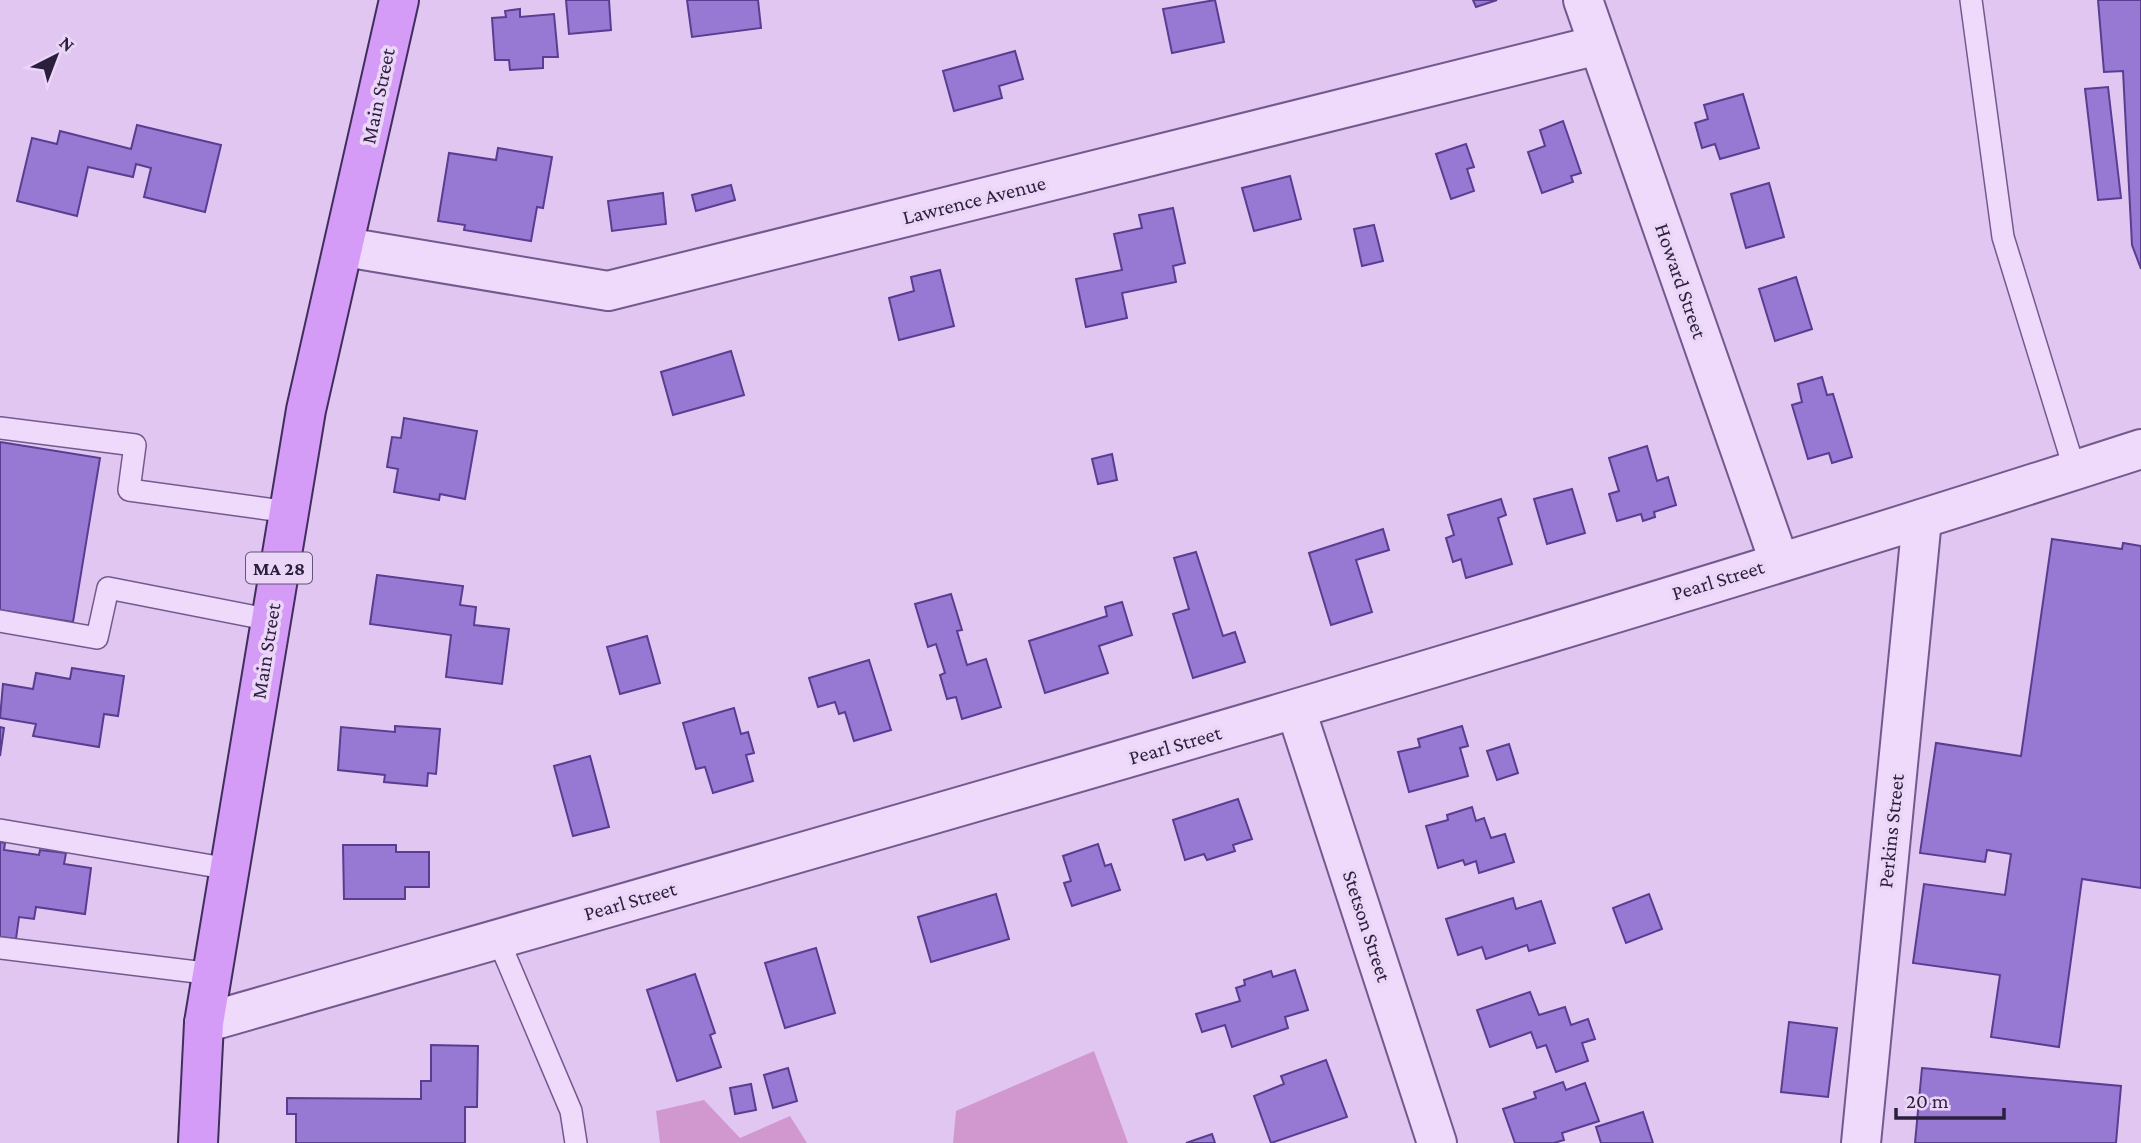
<svg xmlns="http://www.w3.org/2000/svg" width="2141" height="1143" viewBox="0 0 2141 1143" font-family="'Crimson Pro',serif">
<rect width="100%" height="100%" fill="#e1c6f2"/>
<g fill="#d198cf">
<polygon points="1094,1051 1128,1143 953,1143 956,1111"/>
<polygon points="704,1100 740,1138 790,1116 807,1143 660,1143 656,1111"/>
</g>
<g fill="#9779d3" stroke="#583d91" stroke-width="2">
<polygon points="566,0 609,0 611,30 569,34"/>
<polygon points="687,0 758,0 761,28 692,37"/>
<polygon points="1215,0 1224,42 1172,53 1163,9"/>
<polygon points="1473,0 1497,0 1476,7"/>
<polygon points="2098,0 2141,0 2141,269 2132,245 2123,71 2104,72"/>
<polygon points="520,9 520,17 554,14 558,57 543,57 543,68 510,70 509,60 495,60 492,18 506,17 505,11"/>
<polygon points="1015,51 1023,79 999,86 1002,98 954,111 943,71"/>
<polygon points="2108,87 2121,198 2098,200 2085,89"/>
<polygon points="1743,94 1759,148 1720,159 1715,144 1702,148 1695,123 1708,119 1704,105"/>
<polygon points="1563,121 1581,173 1571,176 1573,182 1542,193 1528,152 1545,146 1540,130"/>
<polygon points="137,125 221,145 205,212 144,197 151,168 136,164 133,177 88,167 77,216 17,201 32,138 57,144 60,131 131,149"/>
<polygon points="1466,144 1474,167 1467,169 1474,191 1451,199 1436,154"/>
<polygon points="498,148 552,157 543,208 537,207 531,241 464,230 465,225 438,221 449,153 496,160"/>
<polygon points="1290,176 1301,219 1254,231 1242,188"/>
<polygon points="1769,183 1784,237 1746,248 1731,194"/>
<polygon points="731,185 735,200 696,211 692,195"/>
<polygon points="663,193 666,224 612,231 608,201"/>
<polygon points="1173,208 1185,263 1173,266 1176,282 1122,293 1127,318 1086,327 1076,279 1122,270 1114,234 1142,228 1139,215"/>
<polygon points="1374,225 1383,261 1362,266 1354,229"/>
<polygon points="940,270 954,326 899,340 889,298 914,291 911,277"/>
<polygon points="1796,277 1812,329 1775,341 1759,289"/>
<polygon points="731,351 744,395 673,415 661,372"/>
<polygon points="1822,377 1827,395 1833,394 1852,457 1832,463 1829,453 1808,459 1792,405 1802,402 1798,384"/>
<polygon points="404,418 477,431 465,499 440,494 439,500 394,492 398,469 387,467 392,437 401,438"/>
<polygon points="0,442 100,458 73,622 0,610"/>
<polygon points="1647,446 1657,481 1668,477 1676,505 1654,512 1655,517 1643,521 1641,514 1617,521 1609,494 1619,491 1609,458"/>
<polygon points="1112,454 1117,480 1098,484 1092,459"/>
<polygon points="1572,489 1585,533 1547,544 1534,499"/>
<polygon points="1501,499 1506,515 1498,518 1512,564 1466,578 1461,559 1453,562 1446,538 1454,535 1448,515"/>
<polygon points="1383,529 1389,550 1356,560 1372,612 1331,625 1309,553"/>
<polygon points="2052,539 2122,549 2123,543 2141,546 2141,888 2082,879 2059,1047 1991,1037 2000,975 1913,963 1924,884 2005,895 2011,854 1987,850 1985,862 1920,853 1936,743 2021,756"/>
<polygon points="1196,552 1223,636 1235,632 1245,662 1193,678 1173,614 1189,609 1174,558"/>
<polygon points="377,575 463,586 460,605 476,607 474,625 509,629 502,684 446,677 451,635 370,624"/>
<polygon points="951,594 962,630 957,631 967,665 986,659 1001,707 962,719 956,697 947,699 940,675 945,673 936,644 928,647 915,604"/>
<polygon points="1122,602 1132,635 1099,646 1108,673 1045,693 1029,641 1107,616 1105,607"/>
<polygon points="647,636 660,683 620,694 607,647"/>
<polygon points="869,660 891,730 854,741 845,712 839,714 835,702 818,707 809,678"/>
<polygon points="72,668 124,676 118,716 104,714 99,747 33,736 36,724 0,718 3,684 33,689 36,673 70,679"/>
<polygon points="734,708 741,734 748,732 754,753 746,755 753,781 713,793 705,767 696,769 683,723"/>
<polygon points="395,726 440,729 436,774 428,773 427,786 384,782 385,775 338,770 341,727 395,732"/>
<polygon points="1462,726 1468,746 1460,748 1468,776 1409,792 1398,752 1420,747 1418,739"/>
<polygon points="0,727 4,728 0,756"/>
<polygon points="1509,744 1518,773 1497,780 1487,751"/>
<polygon points="590,756 609,827 573,836 554,766"/>
<polygon points="1238,799 1252,839 1233,845 1235,851 1207,860 1204,854 1185,860 1173,820"/>
<polygon points="1472,807 1476,821 1484,818 1491,838 1505,834 1514,862 1479,873 1476,861 1465,865 1463,860 1438,868 1426,826 1448,820 1447,815"/>
<polygon points="0,842 5,843 4,850 39,855 40,850 66,853 64,864 91,868 85,914 36,907 34,919 19,917 16,939 0,937"/>
<polygon points="1098,844 1105,866 1111,864 1120,890 1072,906 1064,883 1071,881 1063,856"/>
<polygon points="343,845 396,845 396,852 429,852 429,887 405,887 405,899 344,899"/>
<polygon points="996,894 1009,939 931,962 918,917"/>
<polygon points="1649,894 1662,929 1626,943 1613,908"/>
<polygon points="1513,898 1516,909 1541,901 1555,943 1529,951 1527,945 1486,959 1482,947 1458,955 1446,919"/>
<polygon points="816,948 835,1013 785,1028 765,963"/>
<polygon points="1295,970 1308,1010 1285,1017 1288,1028 1232,1047 1225,1025 1202,1032 1196,1014 1240,1001 1236,988 1245,985 1244,980 1271,971 1273,977"/>
<polygon points="695,974 715,1033 710,1035 721,1067 677,1081 647,990"/>
<polygon points="1530,992 1539,1015 1565,1007 1571,1025 1588,1019 1595,1039 1582,1043 1588,1061 1556,1072 1546,1045 1537,1048 1531,1032 1490,1047 1477,1010"/>
<polygon points="1789,1022 1837,1028 1828,1097 1781,1092"/>
<polygon points="431,1045 478,1046 477,1107 465,1107 465,1143 296,1143 296,1114 287,1114 287,1098 421,1099 421,1081 431,1081"/>
<polygon points="1326,1060 1347,1117 1271,1143 1254,1096 1284,1084 1281,1076"/>
<polygon points="788,1068 797,1101 773,1108 764,1075"/>
<polygon points="1922,1068 2121,1086 2116,1143 1915,1143"/>
<polygon points="1563,1082 1566,1090 1585,1083 1599,1121 1562,1133 1564,1140 1554,1143 1515,1143 1503,1109 1536,1098 1534,1092"/>
<polygon points="751,1084 756,1110 735,1114 730,1088"/>
<polygon points="1643,1112 1653,1143 1601,1143 1596,1127"/>
<polygon points="1212,1134 1215,1143 1186,1143"/>
</g>
<g fill="none" stroke-linecap="round" stroke-linejoin="round">
<g stroke="#725a8f" stroke-width="24">
<g id="lane">
<polyline points="1971,0 2003,237 2075,471"/>
<polyline points="0,428 135,445 129,490 289,512"/>
<polyline points="0,621 97,638 108,588 271,620"/>
<polyline points="0,830 230,869"/>
<polyline points="498,939 571,1111 576,1143"/>
<polyline points="0,948 213,974"/>
</g>
</g>
<g stroke="#725a8f" stroke-width="42">
<g id="street">
<polyline points="1583,0 1779,561"/>
<polyline points="345,247 608,291 1598,45"/>
<polyline points="1296,710 1437,1143"/>
<path d="M204,1023C851,838 1500,656 2141,449"/>
<polyline points="1861,1143 1922,519"/>
</g>
</g>
<g stroke="#402e5d" stroke-width="42">
<polyline id="primary" points="198,1143 204,1023 306,410 399,0"/>
</g>
<use href="#lane" stroke="#efdafb" stroke-width="21"/>
<use href="#street" stroke="#efdafb" stroke-width="38"/>
<use href="#primary" stroke="#d49cf7" stroke-width="38"/>
</g>
<g text-anchor="middle" dominant-baseline="central" stroke-width="7" stroke-linejoin="round" paint-order="stroke">
<rect fill="#ecd6f8" stroke="#655676" stroke-width="2" x="246" y="552.5" width="66" height="31" rx="5"/>
<g font-size="19" font-weight="bold" fill="#2b1f3e">
<text x="279" y="568">MA 28</text>
</g>
<g font-size="21" fill="#2b1f3e" stroke="#ecd6f8">
<text transform="translate(378 96) rotate(-78)">Main Street</text>
<text transform="translate(974 200) rotate(-14)">Lawrence Avenue</text>
<text transform="translate(1681 281) rotate(71)">Howard Street</text>
<text transform="translate(1718 580) rotate(-17)">Pearl Street</text>
<text transform="translate(266 651) rotate(-81)">Main Street</text>
<text transform="translate(1175 745) rotate(-16)">Pearl Street</text>
<text transform="translate(1891 831) rotate(-84)">Perkins Street</text>
<text transform="translate(630 901) rotate(-16)">Pearl Street</text>
<text transform="translate(1367 926) rotate(72)">Stetson Street</text>
</g>
</g>
<g transform="translate(56 56) rotate(42)" stroke="#ecd6f8" stroke-width="5" paint-order="stroke">
<path d="M0-5L12 26L0 18L-12 26Z" fill="#2b1f3e"/>
<text y="-10" font-size="19" font-weight="bold" text-anchor="middle" fill="#2b1f3e">N</text>
</g>
<path d="M1896 1108v10h108v-10" fill="none" stroke="#2b1f3e" stroke-width="3.5"/>
<text x="1906" y="1108" font-size="21" fill="#2b1f3e" stroke="#ecd6f8" stroke-width="5" paint-order="stroke">20 m</text>
</svg>
